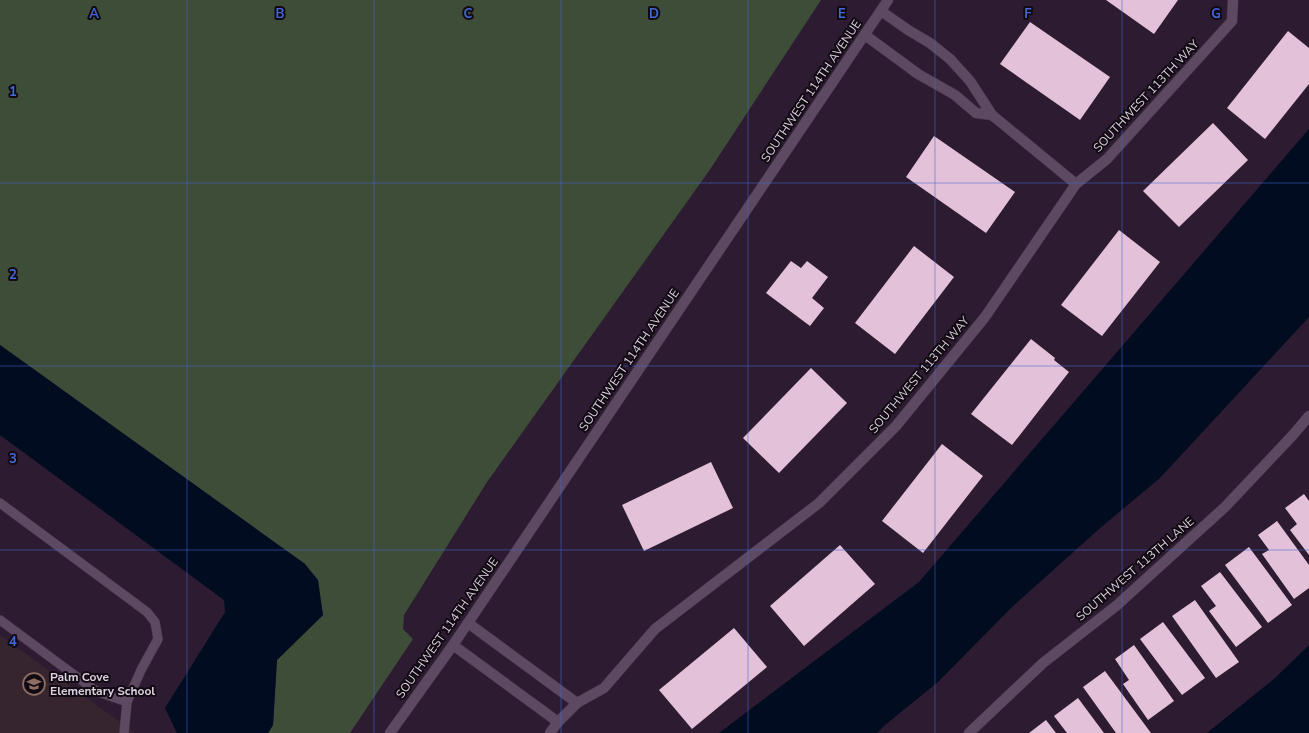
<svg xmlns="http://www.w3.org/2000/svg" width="1309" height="733" viewBox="0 0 1309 733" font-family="'Nunito Sans',sans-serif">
<rect width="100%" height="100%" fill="#2d1c31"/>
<polygon fill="#36252e" points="0,635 135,733 0,733"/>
<polygon fill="#3e4d38" points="0,0 821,0 709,171 487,482 404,615 403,629 413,639 350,733 268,733 273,725 277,660 323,615 305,564 0,345"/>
<g fill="#010c20">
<polygon points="1309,129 1309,317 1160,478 1099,529 1011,608 938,682 885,725 877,733 719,733 919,582"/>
<polygon points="0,345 305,564 318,580 323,615 277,660 273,725 268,733 177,733 165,708 225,612 224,600 0,435"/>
<polygon points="1309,645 1309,733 1207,733 1275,678"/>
</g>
<g fill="#e3c1d8">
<polygon points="1106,0 1178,0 1154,34"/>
<polygon points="1030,22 1110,77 1080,120 1000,64"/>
<polygon points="1288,31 1309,48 1309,84 1265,139 1227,108"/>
<polygon points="1213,123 1248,160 1179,227 1143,191"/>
<polygon points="934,136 1015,192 986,233 906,177"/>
<polygon points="1119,230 1160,262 1102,336 1061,305"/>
<polygon points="914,246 954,277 895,354 855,323"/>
<polygon points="791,261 801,268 807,261 828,277 812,298 824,308 810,326 766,293"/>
<polygon points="1031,339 1055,358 1054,360 1069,372 1012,445 971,414"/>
<polygon points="811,368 847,403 779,473 743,438"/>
<polygon points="942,444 983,476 923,553 882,521"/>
<polygon points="711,462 733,508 644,551 622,505"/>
<polygon points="1304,494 1309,501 1309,555 1290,530 1297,524 1285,508"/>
<polygon points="1277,521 1309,565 1309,588 1294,599 1262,554 1269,550 1258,535"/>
<polygon points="840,545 875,584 804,646 770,606"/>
<polygon points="1249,547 1292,605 1268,623 1225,565"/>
<polygon points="1220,572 1262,627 1236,647 1209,611 1216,606 1201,586"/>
<polygon points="1195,600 1239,662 1216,678 1172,616"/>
<polygon points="1163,622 1205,678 1182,695 1140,639"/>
<polygon points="734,628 767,667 692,729 659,690"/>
<polygon points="1134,645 1174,701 1148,720 1123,684 1129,680 1115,659"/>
<polygon points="1105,671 1151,733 1116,733 1083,687"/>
<polygon points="1078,698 1104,733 1067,733 1054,716"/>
<polygon points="1046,720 1056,733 1029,733"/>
</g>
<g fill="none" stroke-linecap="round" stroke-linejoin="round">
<g stroke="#453749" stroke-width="10">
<g id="lane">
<polyline points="0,503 147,612 155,622 158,639 141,670 127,702 124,733"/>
<polyline points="0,620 96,691 127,702"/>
</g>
</g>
<g stroke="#453749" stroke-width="11">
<g id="street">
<polyline points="881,11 908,30 930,43 950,59 970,81 992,115 1076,184"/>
<polyline points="865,35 918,74 955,95 976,113 992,115"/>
<polyline points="468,623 577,703"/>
<polyline points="453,645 558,722"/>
<polyline points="550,733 558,722 577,703 604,688 655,629 819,503 896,426 985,317 1076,184 1107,159 1232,21 1233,0"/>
<polyline points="969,733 1043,663 1116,606 1225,507 1292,436 1309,416"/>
</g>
</g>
<g stroke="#453749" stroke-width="11">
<polyline id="secondary" points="390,733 453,645 888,0"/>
</g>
<use href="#lane" stroke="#5d4961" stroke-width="9"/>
<use href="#street" stroke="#5d4961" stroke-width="10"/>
<use href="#secondary" stroke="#5d4961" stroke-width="10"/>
</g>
<path fill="none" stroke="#4368d9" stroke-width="1" stroke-opacity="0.55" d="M187,0V733M374,0V733M561,0V733M748,0V733M935,0V733M1122,0V733M0,183H1309M0,366H1309M0,550H1309"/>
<defs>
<g id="school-ring" transform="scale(1.15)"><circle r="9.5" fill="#110a13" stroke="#8d6e63" stroke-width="1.5"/><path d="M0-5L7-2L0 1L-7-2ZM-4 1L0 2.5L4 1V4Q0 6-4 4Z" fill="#8d6e63"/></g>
</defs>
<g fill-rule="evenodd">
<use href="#school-ring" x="34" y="684"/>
</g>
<g text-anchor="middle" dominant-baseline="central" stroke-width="4" stroke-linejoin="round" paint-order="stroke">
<g font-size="12" fill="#ddd1df" stroke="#110a13">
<text transform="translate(811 91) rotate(-56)">SOUTHWEST 114TH AVENUE</text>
<text transform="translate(1146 96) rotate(-47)">SOUTHWEST 113TH WAY</text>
<text transform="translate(629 360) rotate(-56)">SOUTHWEST 114TH AVENUE</text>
<text transform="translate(919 375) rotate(-50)">SOUTHWEST 113TH WAY</text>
<text transform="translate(1135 569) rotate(-41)">SOUTHWEST 113TH LANE</text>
<text transform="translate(447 628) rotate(-55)">SOUTHWEST 114TH AVENUE</text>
</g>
<g font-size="12" font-weight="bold" fill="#ddd1df" stroke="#110a13" text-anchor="start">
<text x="50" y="677">Palm Cove<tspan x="50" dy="14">Elementary School</tspan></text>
</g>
</g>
<g font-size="13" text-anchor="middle" font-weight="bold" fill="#4368d9" stroke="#110a13" stroke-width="4" stroke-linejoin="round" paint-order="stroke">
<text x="94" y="18">A</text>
<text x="280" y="18">B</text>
<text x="468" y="18">C</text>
<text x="654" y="18">D</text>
<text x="842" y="18">E</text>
<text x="1028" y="18">F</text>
<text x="1216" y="18">G</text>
<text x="13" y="96">1</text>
<text x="13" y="279">2</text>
<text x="13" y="463">3</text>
<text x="13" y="646">4</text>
</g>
</svg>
